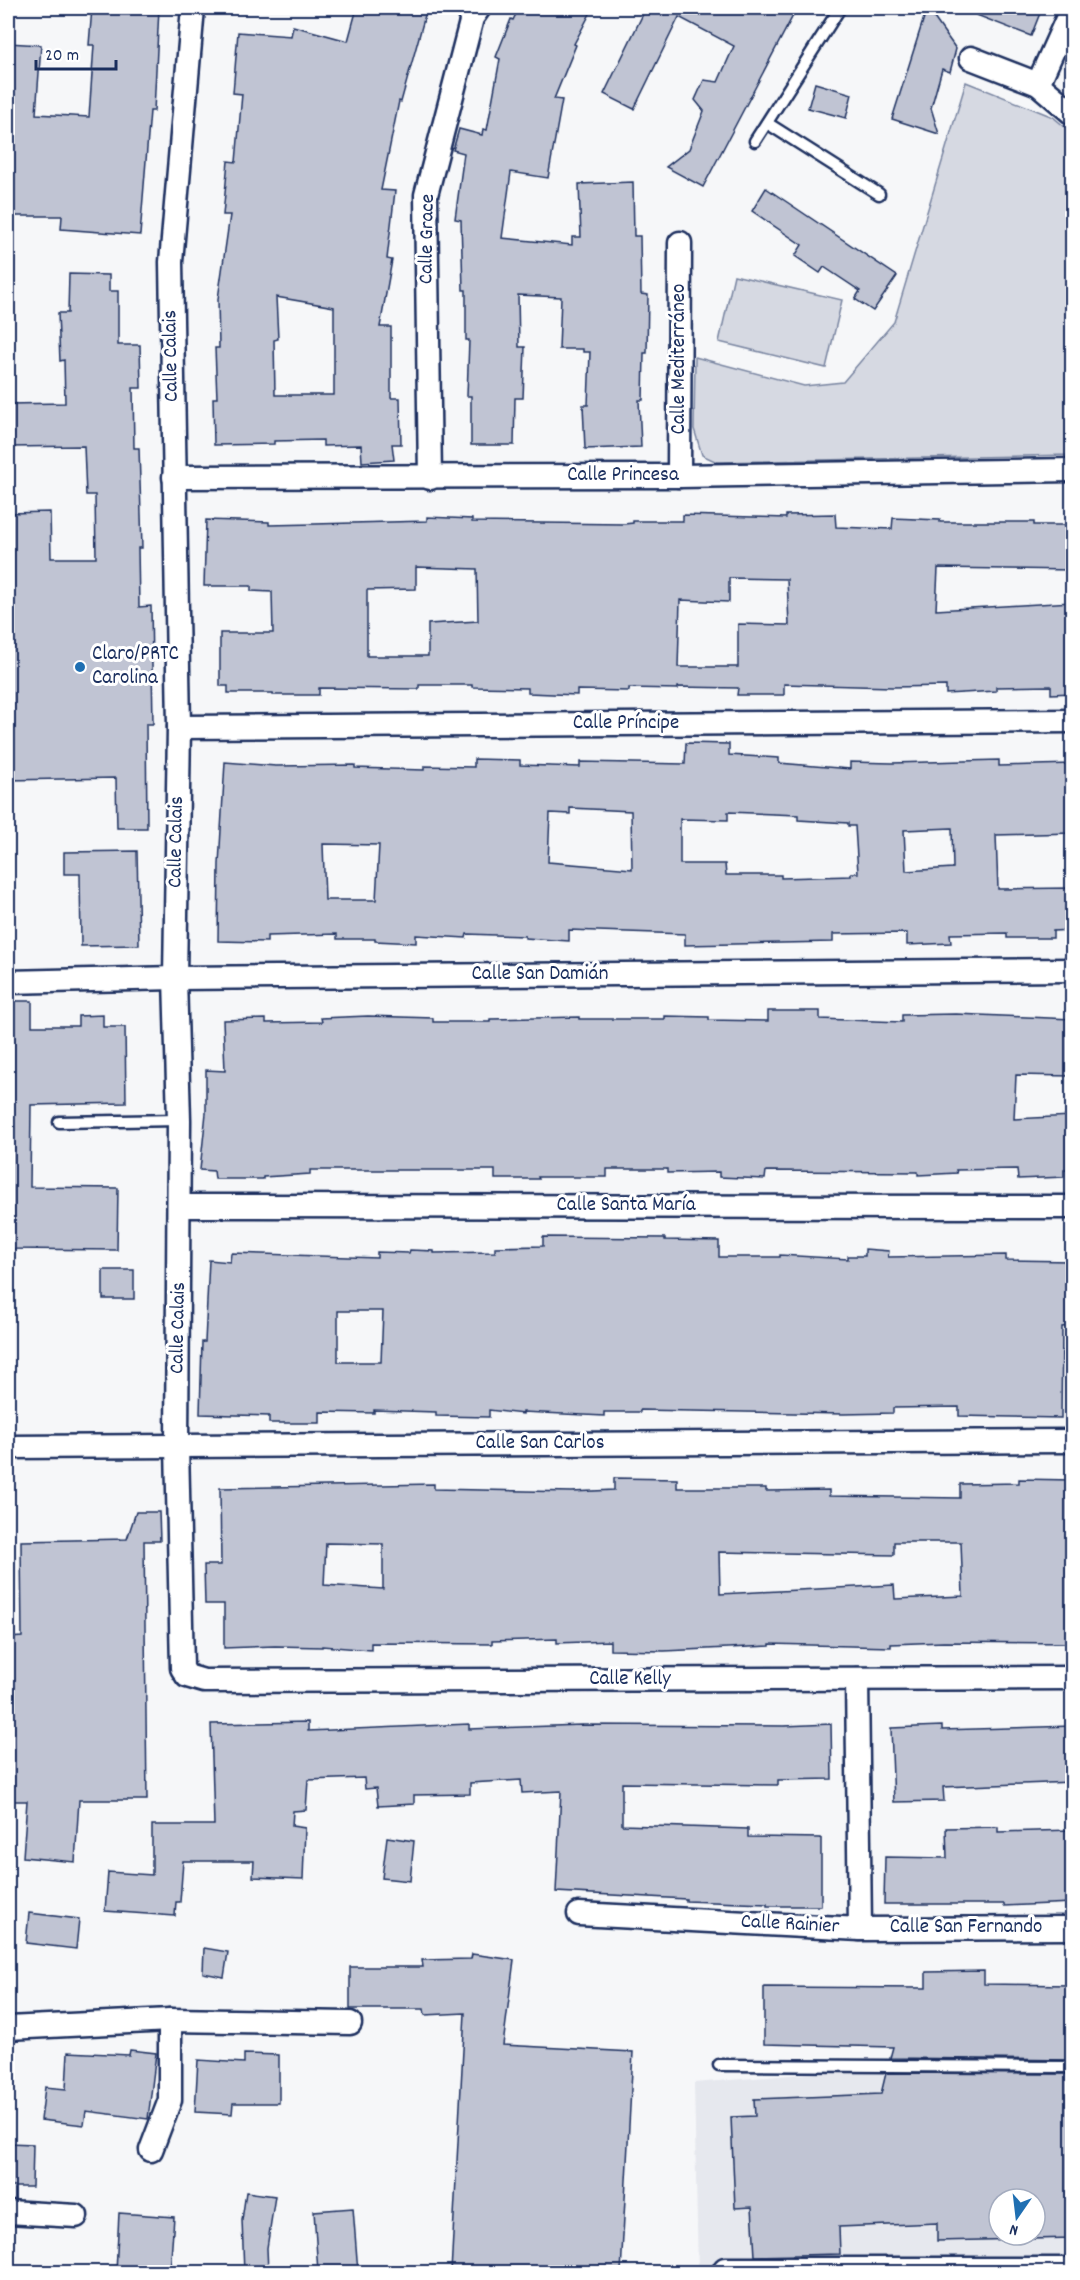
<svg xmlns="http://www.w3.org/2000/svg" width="1080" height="2280" viewBox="0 0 1080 2280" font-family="Dekko,sans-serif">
<rect width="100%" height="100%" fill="#f6f7f9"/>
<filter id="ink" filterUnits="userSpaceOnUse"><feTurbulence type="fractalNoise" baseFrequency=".0167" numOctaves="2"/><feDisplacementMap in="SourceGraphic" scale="12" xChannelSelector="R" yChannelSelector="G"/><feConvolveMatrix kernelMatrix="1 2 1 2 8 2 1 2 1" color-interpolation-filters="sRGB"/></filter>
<g filter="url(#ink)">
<path fill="#e6e8ee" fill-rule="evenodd" d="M851,2070L1072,2074V2272H698L694,2083ZM999,2199H1035V2235H999Z"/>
<g fill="#d6d9e2" stroke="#7884a0" stroke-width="1.5">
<polygon points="966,82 1053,117 1072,133 1072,455 717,462 702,455 694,429 695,357 804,386 843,382 894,322"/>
<polygon points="734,275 842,300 826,368 719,342"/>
</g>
<g fill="#c0c4d3" stroke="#1b2f5e" stroke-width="1.5" fill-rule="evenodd">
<polygon points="92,8 159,8 154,111 150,111 140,235 61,229 62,216 8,216 8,43 41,45 36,114 89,117 94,45 89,45"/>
<path d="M357,8H427L401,102L399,101L381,190L395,191L387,259L392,260L380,327H391V398H400L401,444H392L394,460L362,462L361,445L323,446V440L274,441V444L214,445L213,398H217L215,348H219L218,299L230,215H223L228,161L236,162L242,94L233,93L238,32L291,36L293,26L348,41ZM276,297L334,307V395H275L274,340L278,339Z"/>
<polygon points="519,8 593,8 574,44 576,45 554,99 562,100 548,178 511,172 502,238 572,245 572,237 581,237 579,184 633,182 634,236 640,236 641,294 648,295 647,353 644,353 643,400 639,400 641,447 585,449 583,405 588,405 590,352 583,352 583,349 559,349 561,297 518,295 519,347 525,347 523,398 515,398 514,445 471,445 471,396 467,396 469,340 466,340 466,290 463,290 461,220 455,219 464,153 453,150 459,129 482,135 483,129 487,130 500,59 496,57 511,19 513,20"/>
<polygon points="646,8 797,8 703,187 666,167 689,149 704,111 695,100 704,80 718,82 734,46 679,17 634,109 604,94"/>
<polygon points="927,8 956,49 950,72 942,69 931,108 939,134 892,119"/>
<polygon points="961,8 1042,8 1031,36 961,9"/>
<polygon points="815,83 852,94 846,118 808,108"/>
<polygon points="766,188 897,276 873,311 855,299 860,291 824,267 820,273 795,256 802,245 752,211"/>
<polygon points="69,274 109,275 109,291 118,291 118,345 140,345 141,388 133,388 134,448 139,448 142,548 138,548 139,607 151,606 153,724 146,724 147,828 117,828 116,778 8,780 8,513 50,512 51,558 96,558 95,495 86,495 84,446 8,447 8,404 65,403 64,360 60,361 58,313 68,313"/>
<path d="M835,514L836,527L892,529L893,518L940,520V522H1034V525H1072V570L938,568L936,610L1072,602V693L1051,694V686L996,687V691L946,694V686L892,687L784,684V695H737L738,688L678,687V689L629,688V691L577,690V695L528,693V688L472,687V685H419V689L319,688V695H273V693H228V686H220V633H273L272,592L251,591V586H204L206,520L269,522V525L315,524L427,521V517L472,519V522L624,524L633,523V521H683V515L786,518V515ZM416,567L477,569L478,621L428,624V656H367V590L416,589ZM729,578L787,579L789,625L738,624V667H678L680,600L729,602Z"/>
<path d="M686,743L729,744V755L779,758V763L850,769V762L892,763L999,760V766L1072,764V833L996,835L998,889L1072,888V930L1053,931V938H1007V933L950,934L951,943L907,945V933L833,934V942L685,945V934L569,930V941L525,938V936L467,934L466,938L416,935V943L375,941V939H337V934L267,936V942L218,941L219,864L225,762L276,766L355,765V768L424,770V766L474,767V759L520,760V765L580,767V762L685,764ZM570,808L631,811L632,869L548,862L550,813L570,814ZM728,812L798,815V820L848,823V826H855L858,873H851V876L781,878V875H726L725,864H680V819L728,820ZM952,828L953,868L906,871L904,830ZM323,844L379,845L376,900H325Z"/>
<polygon points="137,851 139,945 81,946 80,874 64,874 64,852"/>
<polygon points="8,1001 32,1001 32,1026 78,1026 78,1016 103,1015 103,1027 125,1027 126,1103 31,1105 30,1187 118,1188 117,1250 8,1249"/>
<polygon points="768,1011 820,1011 820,1019 902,1022 902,1015 956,1014 1072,1019 1072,1076 1016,1075 1014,1119 1072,1116 1072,1170 1064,1170 1064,1177 1018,1179 1017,1169 956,1170 957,1173 918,1175 918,1172 766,1171 765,1179 719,1177 719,1172 667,1173 667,1169 607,1169 607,1177 538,1177 539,1179 495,1179 495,1170 310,1170 310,1174 263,1177 263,1179 215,1179 214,1171 200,1170 206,1113 206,1070 225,1071 223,1020 266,1019 266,1023 322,1022 321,1018 368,1016 433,1018 433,1022 490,1022 490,1019 579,1017 579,1019 665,1019 665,1016 709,1017 709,1020 768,1021"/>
<path d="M543,1237L665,1238V1240L719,1241V1257H780V1255L848,1259V1256H865V1249L889,1251L888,1257L1006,1255V1260L1070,1261V1326L1062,1327L1061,1418L959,1416V1407L893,1408V1413L843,1414L640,1410V1412H604V1416L523,1412V1414L489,1410V1417L436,1416V1412L374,1410V1413L320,1412V1423H269V1416L200,1414L202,1342H205L209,1260L230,1262L231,1253L377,1258V1252L409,1253L410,1250L434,1251V1253L495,1252V1247L543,1246ZM338,1311H383L381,1362H338Z"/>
<rect x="103" y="1270" width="31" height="29"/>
<path d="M614,1478L677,1479V1488H766V1491L829,1490V1496L960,1498V1484L1019,1483V1479L1072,1480V1643L944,1642L891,1644V1647L770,1644V1646L664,1651L610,1650V1641L557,1643V1639L492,1641V1644L371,1643V1650L322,1646V1647L275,1646L224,1648V1604H205L204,1565H221L220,1488L434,1484V1489L572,1492L614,1490ZM894,1542H961L963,1596L895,1599L894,1585L720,1594L719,1552L894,1555ZM326,1543L383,1544V1589L324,1585Z"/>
<polygon points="136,1512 159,1512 160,1541 144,1541 147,1800 79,1800 75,1862 23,1857 27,1801 11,1801 9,1638 22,1637 21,1541 127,1539"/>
<polygon points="308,1722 308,1731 469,1724 469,1729 582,1725 784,1726 831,1724 832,1779 778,1780 778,1785 622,1783 622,1825 748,1829 748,1837 821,1838 821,1906 767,1906 767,1904 686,1901 686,1899 556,1892 561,1791 522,1793 521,1780 470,1783 470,1794 414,1795 414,1804 378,1806 376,1788 365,1789 364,1778 308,1780 306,1810 293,1811 292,1826 305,1828 303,1879 253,1877 254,1861 183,1861 180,1902 176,1902 175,1916 105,1911 108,1872 152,1875 152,1825 214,1825 211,1724"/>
<polygon points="942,1726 942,1730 1072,1726 1072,1782 943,1787 944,1801 894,1802 891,1728"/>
<polygon points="998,1827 998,1832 1072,1830 1072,1903 1004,1906 1004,1904 884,1904 885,1857 947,1858 946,1828"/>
<polygon points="387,1837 414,1841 410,1881 382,1878"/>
<polygon points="29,1913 79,1919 76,1949 26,1943"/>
<polygon points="204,1948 228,1952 224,1977 203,1973"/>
<polygon points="472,1954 514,1960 503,2045 633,2052 621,2272 451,2272 465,2013 425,2015 424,2009 350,2009 350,1967 423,1967 422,1960 471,1959"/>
<polygon points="984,1971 984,1984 1072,1985 1072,2060 890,2058 893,2047 764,2044 764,1987 926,1988 926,1972"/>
<polygon points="130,2050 156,2053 148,2119 86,2111 84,2125 41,2120 45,2087 66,2089 68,2052 129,2055"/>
<polygon points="244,2054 279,2055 279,2103 233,2103 232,2114 195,2112 198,2060 244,2063"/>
<path d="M886,2073L1072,2074V2238L937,2241V2223L839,2227L840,2254L755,2256L752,2207L735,2208L731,2117L755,2116L754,2099L881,2094ZM999,2199H1035V2235H999Z"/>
<polygon points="8,2143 33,2144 32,2187 8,2187"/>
<polygon points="246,2192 275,2196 267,2248 268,2272 244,2272 242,2220"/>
<polygon points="353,2208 358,2272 318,2272 314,2211"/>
<polygon points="119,2213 174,2217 170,2272 116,2272"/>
</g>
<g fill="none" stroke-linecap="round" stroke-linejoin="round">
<g stroke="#1b2f5e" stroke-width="15">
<g id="service">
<polyline points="767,123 879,194"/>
<polyline points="755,141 840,8"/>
<polyline points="59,1122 179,1120"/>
<polyline points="719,2065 1072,2067"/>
</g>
</g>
<g stroke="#1b2f5e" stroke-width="27">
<g id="minor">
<polyline points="193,8 171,262 179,727 175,978 179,1120 177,1446 182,1668 187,1676 204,1681 1072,1678"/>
<polyline points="971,58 1038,84 1072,113"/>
<polyline points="1038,84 1072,8"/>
<polyline points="679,476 680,243"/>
<polyline points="174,477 679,476 1072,470"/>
<polyline points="430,478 426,195 472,18 479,8"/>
<polyline points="179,727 1072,721"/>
<polyline points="8,982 175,978 1072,970"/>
<polyline points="180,1206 1072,1207"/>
<polyline points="8,1447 1072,1441"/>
<polyline points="857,1679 860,1929"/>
<polyline points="579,1914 860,1929 1072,1928"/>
<polyline points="8,2028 170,2020 350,2023"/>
<polyline points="151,2150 170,2100 170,2020"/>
<polyline points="8,2212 76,2216"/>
<polyline points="725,2269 1072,2269"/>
</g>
</g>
<use href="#service" stroke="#fff" stroke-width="10"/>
<use href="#minor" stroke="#fff" stroke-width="22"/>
</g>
</g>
<circle fill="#1f6fb2" stroke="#fff" stroke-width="2" cx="80" cy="667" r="6"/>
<g text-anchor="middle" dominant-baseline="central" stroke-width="6" stroke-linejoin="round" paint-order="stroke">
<g font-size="21" fill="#1b2f5e" stroke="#fff">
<text transform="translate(428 239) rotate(-89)">Calle Grace</text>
<text transform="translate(172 356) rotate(-91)">Calle Calais</text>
<text transform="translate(680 359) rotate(-90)">Calle Mediterráneo</text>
<text x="623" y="476">Calle Princesa</text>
<text x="626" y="724">Calle Príncipe</text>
<text transform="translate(177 842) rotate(-89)">Calle Calais</text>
<text x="540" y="975">Calle San Damián</text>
<text x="626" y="1206">Calle Santa María</text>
<text transform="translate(179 1328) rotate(-89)">Calle Calais</text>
<text x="540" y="1444">Calle San Carlos</text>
<text x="630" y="1680">Calle Kelly</text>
<text transform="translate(790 1925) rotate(3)">Calle Rainier</text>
<text x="966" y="1928">Calle San Fernando</text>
</g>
<g font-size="21" fill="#1b2f5e" stroke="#fff" text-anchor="start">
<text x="92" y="655">Claro/PRTC<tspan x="92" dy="24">Carolina</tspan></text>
</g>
</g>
<rect width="1080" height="2280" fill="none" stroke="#fff" stroke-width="30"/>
<rect x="15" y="15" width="1050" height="2250" fill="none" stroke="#1b2f5e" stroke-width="2" filter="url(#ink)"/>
<g transform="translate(1017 2217) rotate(194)"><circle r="28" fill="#ffffff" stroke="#a4acbf" stroke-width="1.5"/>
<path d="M0-4.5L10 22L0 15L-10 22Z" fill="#1f6fb2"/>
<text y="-9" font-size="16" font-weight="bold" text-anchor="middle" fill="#1b2f5e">N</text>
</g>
<path d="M36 60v9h80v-9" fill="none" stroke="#1b2f5e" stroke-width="3"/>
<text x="45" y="60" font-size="18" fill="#1b2f5e" stroke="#ffffff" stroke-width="4.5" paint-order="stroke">20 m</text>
</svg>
